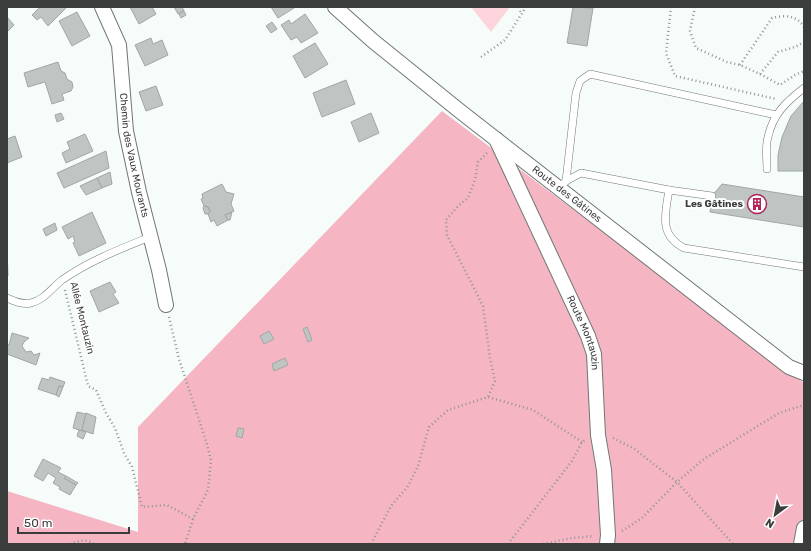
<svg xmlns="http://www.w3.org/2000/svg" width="811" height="551" viewBox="0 0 811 551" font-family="Rubik,sans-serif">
<rect width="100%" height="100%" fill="#f5fcfa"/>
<polygon fill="#fdd4dc" points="471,7 510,7 491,32"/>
<polygon fill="#f5b5c3" points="442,111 804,383 804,544 7,544 7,491 138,532 138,427"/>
<g fill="#bec5c3" stroke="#a0a7a5">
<polygon points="40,7 67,7 48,26 41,17 37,20 32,15"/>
<polygon points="130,7 152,7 156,14 139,24"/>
<polygon points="174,7 182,7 184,11 178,14"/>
<polygon points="271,7 294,7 294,8 278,18"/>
<polygon points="573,7 593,8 587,46 567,43"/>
<polygon points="184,11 186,15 181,18 179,14"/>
<polygon points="77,12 90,36 72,46 59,21"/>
<polygon points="305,14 318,33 301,43 297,37 291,40 281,25 289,20 291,24"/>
<polygon points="7,17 14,25 7,32"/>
<polygon points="272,22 277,29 271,33 266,26"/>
<polygon points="151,38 153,44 162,40 168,55 145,66 135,45"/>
<polygon points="315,43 328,64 305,78 293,56"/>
<polygon points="58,62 61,71 65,73 67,79 72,82 73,87 71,91 62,94 64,100 52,104 45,82 28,87 24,73"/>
<polygon points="346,80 355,104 322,117 313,93"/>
<polygon points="156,86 163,105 146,111 139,92"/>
<polygon points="804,101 804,171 778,171 778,155 782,137 791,116"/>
<polygon points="61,113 64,119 57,122 55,115"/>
<polygon points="371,113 379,133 359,142 351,122"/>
<polygon points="85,134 93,151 66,163 62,153 70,149 67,142"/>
<polygon points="15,136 22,157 7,163 7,139"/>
<polygon points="106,151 109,168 64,188 57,173"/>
<polygon points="110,172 112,184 102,188 97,178"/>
<polygon points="97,178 102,188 86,195 80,186"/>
<polygon points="222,184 226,192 234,194 231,204 234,211 225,215 228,220 217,226 214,220 211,222 208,214 210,211 208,207 204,206 201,199 203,198 202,194"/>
<polygon points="722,184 804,197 804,227 710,212 712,196"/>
<polygon points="204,206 208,207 210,211 208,214 205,214 203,208"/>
<polygon points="92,212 106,243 79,256 73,243 75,242 73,236 68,239 62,227"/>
<polygon points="232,212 230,220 228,220 225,215"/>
<polygon points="55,223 57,230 46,236 43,229"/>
<polygon points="7,245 8,276 7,276"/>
<polygon points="110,282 116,292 113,294 119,303 99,312 90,291"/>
<polygon points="307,327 312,340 308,342 303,329"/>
<polygon points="269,331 274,339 264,344 260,336"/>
<polygon points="12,333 29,338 24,342 22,346 26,352 31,351 34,355 40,353 36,365 7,354 7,344 9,345"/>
<polygon points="285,358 288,365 274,371 272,364"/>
<polygon points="50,377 65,382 63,387 59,386 56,395 38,389 42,378 49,380"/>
<polygon points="59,386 63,387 59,397 56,395"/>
<polygon points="77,412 86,414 82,431 73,428"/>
<polygon points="86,413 96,417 93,434 82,430"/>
<polygon points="238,428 244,429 242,438 236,436"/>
<polygon points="79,430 86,432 83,439 77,436"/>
<polygon points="43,459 61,468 58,472 66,476 64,478 76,485 70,495 59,489 60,487 53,483 56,478 48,473 43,481 34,476"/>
<polygon points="66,476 78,483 76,485 64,478"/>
</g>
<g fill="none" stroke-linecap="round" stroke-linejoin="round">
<g stroke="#707775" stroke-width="8">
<g id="lane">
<path d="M767,169C767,159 765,147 768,137C773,114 786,102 804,88"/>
<polyline points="566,181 576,93 580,81 590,74 776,115"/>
<polyline points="564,183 566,181 581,173 669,190 712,196"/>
<path d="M669,190C665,215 659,235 684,248L804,267"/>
<path d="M7,298C14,301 22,305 31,303C44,300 52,288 62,280C89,261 120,249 150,237"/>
</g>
</g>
<g stroke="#707775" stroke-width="16">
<g id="street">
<path id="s1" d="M102,7L119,45L126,131L139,192L159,270L166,305"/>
<path id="s2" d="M335,7L373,41L461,112L789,367L804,373"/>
<path id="s3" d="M496,139L588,336L594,354L598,435L604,470L608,535L607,544"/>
<polyline points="801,544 804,528"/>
</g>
</g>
<g stroke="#919594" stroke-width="2.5" stroke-dasharray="1 3" stroke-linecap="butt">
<polyline points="519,7 521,13"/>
<polyline points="671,7 666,53 675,76 776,99"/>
<polyline points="695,7 690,31 696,48 727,62 740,65 760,74 780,85 795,75 804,71"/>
<polyline points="445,8 445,7"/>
<polyline points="481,57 505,40 526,7"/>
<path d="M740,65L772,18C784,15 797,15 804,27"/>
<polyline points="760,74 778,52 795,47 804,42"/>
<polyline points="487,153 478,162 475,180 468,198 459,205 446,220 447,235 483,306 490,358 495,381 488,397"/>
<polyline points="65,290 88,386 96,390 106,413 115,428 124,453 132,467 142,507 167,505 193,519"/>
<polyline points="169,317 179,359 206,441 211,460 208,490 193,519 185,544"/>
<polyline points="613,438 633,448 677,482 733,544"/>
<polyline points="622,531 642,518 677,482 704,459 779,413 804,405"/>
<path d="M70,544C79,541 86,538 94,544"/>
<polyline points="371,544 391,506 408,486 418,466 429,427 448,410 488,397 533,410 582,442"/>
<polyline points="508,544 572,461 582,442 586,440"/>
<polyline points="543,544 572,538 594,536"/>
</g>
<use href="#lane" stroke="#fff" stroke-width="7"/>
<use href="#street" stroke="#fff" stroke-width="14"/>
</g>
<defs>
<g id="building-ring" transform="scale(1)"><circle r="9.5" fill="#fff" stroke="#b2245a" stroke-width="1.5"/><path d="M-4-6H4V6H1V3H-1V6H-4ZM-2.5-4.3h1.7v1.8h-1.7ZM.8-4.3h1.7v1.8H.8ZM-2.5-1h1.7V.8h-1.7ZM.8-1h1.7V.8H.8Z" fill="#b2245a"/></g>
</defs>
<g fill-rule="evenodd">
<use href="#building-ring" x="757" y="204"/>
</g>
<g text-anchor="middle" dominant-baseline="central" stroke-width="4" stroke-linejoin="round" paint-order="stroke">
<g font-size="10" fill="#3b3d3d" stroke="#fff">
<text stroke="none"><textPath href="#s1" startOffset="153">Chemin des Vaux Mourants</textPath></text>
<text stroke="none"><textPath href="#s2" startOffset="298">Route des Gâtines</textPath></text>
<text transform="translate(82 318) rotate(76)">Allée Montauzin</text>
<text stroke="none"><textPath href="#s3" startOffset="213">Route Montauzin</textPath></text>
</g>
<g font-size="10" font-weight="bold" fill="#3b3d3d" stroke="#fff" text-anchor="end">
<text x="743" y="204">Les Gâtines</text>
</g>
</g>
<rect width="811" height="551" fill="none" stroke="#3b3d3d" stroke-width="16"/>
<g transform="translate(775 515) rotate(212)" stroke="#ffffff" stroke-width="3" paint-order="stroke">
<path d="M0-3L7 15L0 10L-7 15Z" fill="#3b3d3d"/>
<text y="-6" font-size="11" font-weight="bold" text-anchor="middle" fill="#3b3d3d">N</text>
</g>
<path d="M18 527v6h111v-6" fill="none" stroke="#3b3d3d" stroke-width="2"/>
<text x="24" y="527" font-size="12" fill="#3b3d3d" stroke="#ffffff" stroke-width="3" paint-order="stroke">50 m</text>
</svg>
